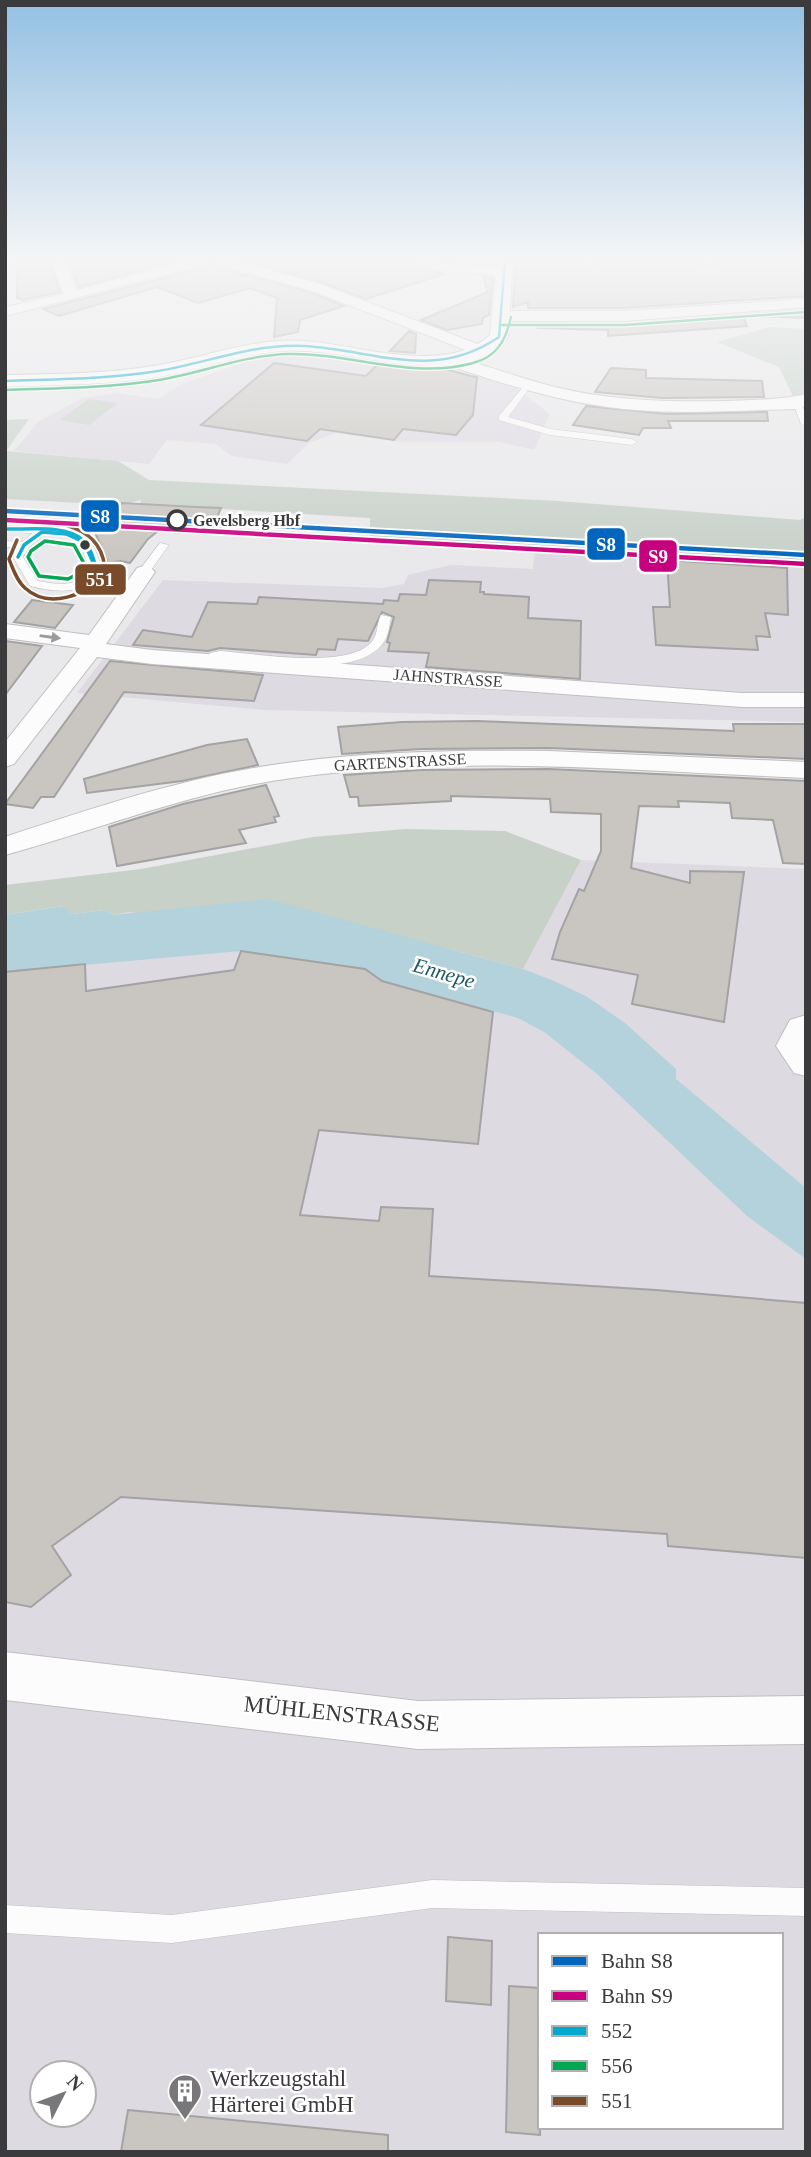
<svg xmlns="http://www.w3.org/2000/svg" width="811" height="2157" viewBox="0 0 811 2157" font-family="Georgia,serif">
<rect width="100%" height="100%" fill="#e9e8ea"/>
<g fill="#dedae1" fill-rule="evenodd">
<polygon points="298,350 434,367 511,384 550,414 534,450 499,442 401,442 336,433 309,443 287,464 232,456 216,444 167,440 149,464 14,451 38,422 82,398 117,393 158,399 182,384 265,355"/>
<polygon points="535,550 806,567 806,722 264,710 77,693 163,580 382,588 404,584 408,575 451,565 533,569"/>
<path d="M581,860L806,869V2152H5V915H113L129,912L523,969ZM540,1935H781V2127H540ZM42,2073H84V2115H42Z"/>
</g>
<g fill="#c7d1c8">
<polygon points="770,327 806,329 806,424 779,367 717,342"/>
<polygon points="89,399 118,403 89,425 60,420"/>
<polygon points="29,419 6,451 118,461 149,480 558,501 800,520 806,517 806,567 370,540 370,518 140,504 141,500 121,505 5,499 5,420"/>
<polygon points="405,829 505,831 581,860 523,969 450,949 129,912 113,915 104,910 72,914 62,906 5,915 5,885 141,869 313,837"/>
</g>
<polygon fill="#b4d2db" points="268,899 523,969 554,981 586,996 625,1023 676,1069 676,1079 806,1188 806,1259 747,1216 596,1073 544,1032 518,1018 382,981 366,970 241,951 5,972 5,915 63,906 72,914 104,910 113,915"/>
<g fill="#c9c5c0" stroke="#a4a3a4" stroke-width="2">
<polygon points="18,261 49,261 60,292 23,300 17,298"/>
<polygon points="68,261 175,261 79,287"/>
<polygon points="211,261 215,267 309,292 344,306 300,320 298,332 274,337 277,298 250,288 198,303 157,287 59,316 43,309 207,267"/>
<polygon points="246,261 409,261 412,267 445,274 366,299 321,282"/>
<polygon points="516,261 577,261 588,268 597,264 598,261 687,261 705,266 727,261 745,264 751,261 764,263 769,261 788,263 806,261 806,296 624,308 528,308 528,302 513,307"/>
<polygon points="483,277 493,278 489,315 483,318 482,324 447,330 421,320 488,292"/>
<polygon points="806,310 806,318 743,316 747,326 608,336 608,330 538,328 540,325 528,325 624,324"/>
<polygon points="409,331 416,334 415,353 390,351"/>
<polygon points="274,363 366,376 378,364 442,368 471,376 477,377 473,415 456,435 403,429 394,440 320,429 307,441 201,425"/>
<polygon points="611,368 646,370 646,378 762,381 764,397 662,398 595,392"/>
<polygon points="586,406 667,414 767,412 768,421 668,421 671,428 643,428 639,435 573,425"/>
<polygon points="122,503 196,507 221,508 212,530 186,528 184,533 158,531 148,539 130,563 120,561 108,563 91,523 108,524"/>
<polygon points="667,560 787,568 788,615 765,613 770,637 756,636 758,650 656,645 653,607 670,607"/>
<polygon points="429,580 481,582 480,592 484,592 484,594 529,597 528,618 581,621 580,679 426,667 429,653 388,651 390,643 387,642 394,617 382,612 368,641 338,639 335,650 318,649 316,655 220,648 208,651 133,645 143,630 192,637 208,602 257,604 259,597 383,604 384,600 398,601 400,594 426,595"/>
<polygon points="32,600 73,605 55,628 14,622"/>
<polygon points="5,641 42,646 5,695"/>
<polygon points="110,661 263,675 254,701 124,692 54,797 41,797 33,808 5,804"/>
<polygon points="477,721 734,731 733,724 806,724 806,759 549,748 421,749 342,754 338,727 402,722"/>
<polygon points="247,739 258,765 182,781 87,793 84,779 207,745"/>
<polygon points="549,769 806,781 806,864 783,863 773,820 732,818 730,803 678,801 679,807 639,806 631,868 690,883 690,871 744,872 724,1022 632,1004 638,975 552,959 560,932 579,889 584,891 601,851 601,814 551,812 550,799 451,796 451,801 359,806 358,797 350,797 344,775 420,770"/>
<polygon points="266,785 279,816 274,817 276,822 239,830 246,843 117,866 109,827 183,804"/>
<polygon points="241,951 365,969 382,981 493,1012 478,1144 319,1130 300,1215 379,1221 381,1207 433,1209 429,1276 656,1290 806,1303 806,1558 668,1546 667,1534 121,1497 52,1546 71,1575 31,1607 5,1602 5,972 85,964 86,991 234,970"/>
<polygon points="448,1937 492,1941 491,2005 446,2001"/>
<polygon points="509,1986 540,1988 540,2135 506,2132"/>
<polygon points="128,2110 388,2135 388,2152 121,2152"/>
</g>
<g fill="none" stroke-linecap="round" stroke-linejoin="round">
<g stroke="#bfbfc0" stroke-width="1">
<g id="lane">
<polygon points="528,381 532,384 508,417 551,429 632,439 637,442 632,445 550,435 499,420 499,416"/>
<polygon points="793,402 801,404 806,414 806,427 801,424"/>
<path d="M5,526C26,527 74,524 88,540C96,548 99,560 103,571C85,595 57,593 30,586L13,557L17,548L5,547V541L22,542L33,533L5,532ZM46,534L68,537L79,542L91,571C78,587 57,585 38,581L23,557L29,547Z"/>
<polygon points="160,543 169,545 148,574 140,574 138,572"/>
<path d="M381,615L391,617C389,628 388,639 380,647C348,679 261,661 220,659L212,665L206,661L210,653L220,651C253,653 352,671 373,640C378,633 377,622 381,615Z"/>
<polygon points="432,1880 806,1888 806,1916 432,1908 172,1943 5,1933 5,1905 172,1915"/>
</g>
</g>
<g stroke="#bfbfc0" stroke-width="2">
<g id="street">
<polygon points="51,261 65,261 77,290 185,261 208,261 206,264 5,316 5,307 64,294"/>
<polygon points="214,261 236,261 320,284 488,348 490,351 488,354 476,354 310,290 216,264"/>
<polygon points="411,261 504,268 511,272 504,276 444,271 413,264"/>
<polygon points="579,261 595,261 596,262 589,266"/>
<polygon points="806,299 806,307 624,321 502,321 494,316 502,311 624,311"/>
<path d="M447,355C483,364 519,378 555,387C612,401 668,402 726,401C753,400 780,400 806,394V406L796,409C739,410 681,415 624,409C561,403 501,383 441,363L439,360Z"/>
<polygon points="144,566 151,568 155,572 106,644 152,650 742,693 806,693 806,707 742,707 152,664 97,657 14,764 5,767 5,742 80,648 5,638 5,624 89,635 137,568"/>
<path d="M549,751L806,762V778C635,771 462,754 292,778C192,791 101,829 5,855V837C99,806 195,774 294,762C378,751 463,750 549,751Z"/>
<polygon points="806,1015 806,1076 794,1073 776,1046 790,1020"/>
<polygon points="5,1652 418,1701 806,1696 806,1744 418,1749 5,1700"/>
</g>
</g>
<g stroke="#bfbfc0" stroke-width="2">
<path id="secondary" d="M497,261H513L508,337C489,362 456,367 427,366C379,365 331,349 284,351C241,354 201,370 159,377C108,385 57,385 5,387V375C57,374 108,374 159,365C207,357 255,337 305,341C359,345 446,376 490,335Z"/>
</g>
<use href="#lane" fill="#fcfcfc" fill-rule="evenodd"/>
<use href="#street" fill="#fcfcfc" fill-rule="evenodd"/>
<use href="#secondary" fill="#fcfcfc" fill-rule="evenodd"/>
<g stroke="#fff" stroke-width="5">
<path id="bus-1-far1" d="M5,381C56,379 108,379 158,371C207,363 254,343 304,346C376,350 433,382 499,337L505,261"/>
</g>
<g stroke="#fff" stroke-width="7">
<g id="bus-1">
<path d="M5,529C27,530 65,524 83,540C91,548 94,561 97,571"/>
<polyline points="18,557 24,545 42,532 66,534 84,542 97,571"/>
</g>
</g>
<g stroke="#fff" stroke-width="5">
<g id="bus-2-far1">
<polyline points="502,325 625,325 806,312"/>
<path d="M5,390C56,388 108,388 159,380C202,373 244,355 289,354C351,353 412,380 473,363C497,357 506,340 511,317"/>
</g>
</g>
<g stroke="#fff" stroke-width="7">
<polygon id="bus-2" points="45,541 74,545 87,569 68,579 39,576 28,557 31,551"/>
</g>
<g stroke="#fff" stroke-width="7">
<path id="bus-3" d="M5,520C44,521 105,518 105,574C87,595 49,610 25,588C17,581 13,569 9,559L17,540"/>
</g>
<use href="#bus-1-far1" stroke="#00a9ce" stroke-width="2.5"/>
<use href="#bus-1" stroke="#00a9ce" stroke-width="3.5"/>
<use href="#bus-2-far1" stroke="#00a651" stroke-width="2.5"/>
<use href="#bus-2" stroke="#00a651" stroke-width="3.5"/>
<use href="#bus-3" stroke="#7a4b2a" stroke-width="3.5"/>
<g stroke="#fff" stroke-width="8">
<polyline id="rail-1" points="5,511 806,555"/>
</g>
<g stroke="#fff" stroke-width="8">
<polyline id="rail-2" points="5,520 806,564"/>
</g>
<use href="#rail-1" stroke="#0065bd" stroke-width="4.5"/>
<use href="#rail-2" stroke="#c7007f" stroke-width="4.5"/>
</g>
<defs><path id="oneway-solid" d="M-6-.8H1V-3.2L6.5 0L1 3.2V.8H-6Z" transform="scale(1.75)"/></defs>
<use fill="#9c9b9c" href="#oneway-solid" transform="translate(50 637) rotate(8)"/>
<linearGradient id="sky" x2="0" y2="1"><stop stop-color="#93c0e3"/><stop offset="0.46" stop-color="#f5f5f6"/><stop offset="1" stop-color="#f5f5f6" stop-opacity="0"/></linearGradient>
<rect width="811" height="563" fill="url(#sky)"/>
<defs>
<g id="building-pin" transform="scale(1.75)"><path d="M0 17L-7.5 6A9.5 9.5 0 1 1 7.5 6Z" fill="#787779" stroke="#fff"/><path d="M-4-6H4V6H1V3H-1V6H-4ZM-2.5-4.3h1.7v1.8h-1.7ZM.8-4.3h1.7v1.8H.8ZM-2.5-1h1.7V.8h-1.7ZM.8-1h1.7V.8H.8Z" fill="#fff"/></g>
</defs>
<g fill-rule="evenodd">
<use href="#building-pin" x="185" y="2091"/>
</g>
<circle fill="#fff" stroke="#3b3a3c" stroke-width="3.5" cx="177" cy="520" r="9"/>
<circle fill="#3b3a3c" stroke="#fff" stroke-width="2.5" cx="85" cy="545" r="6"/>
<g text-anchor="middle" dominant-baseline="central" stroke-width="5" stroke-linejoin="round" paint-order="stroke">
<g font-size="16" font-weight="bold" fill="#3b3a3c" stroke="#fff" text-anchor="start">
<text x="193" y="520">Gevelsberg Hbf</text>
</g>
<g font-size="16" fill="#3b3a3c" stroke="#fff">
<text transform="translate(448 678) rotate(4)">JAHNSTRASSE</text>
<text transform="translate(400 762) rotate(-3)">GARTENSTRASSE</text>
</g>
<g font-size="21" font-style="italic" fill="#1f5865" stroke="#fff">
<text transform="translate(444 973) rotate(16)">Ennepe</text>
</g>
<g font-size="23" fill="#3b3a3c" stroke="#fff">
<text transform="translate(342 1714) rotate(6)">MÜHLENSTRASSE</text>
</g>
<g font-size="23" fill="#3b3a3c" stroke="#fff" text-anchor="start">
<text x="210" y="2078">Werkzeugstahl<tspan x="210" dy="26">Härterei GmbH</tspan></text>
</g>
</g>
<g stroke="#fff" stroke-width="2.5">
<rect x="80" y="499" width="40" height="34" rx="7" fill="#0065bd"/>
<rect x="586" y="527" width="40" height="34" rx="7" fill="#0065bd"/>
<rect x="638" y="539" width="40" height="34" rx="7" fill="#c7007f"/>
<rect x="74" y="563" width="53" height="33" rx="7" fill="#7a4b2a"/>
</g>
<g font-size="19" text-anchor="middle" font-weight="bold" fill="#fff">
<text x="100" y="523">S8</text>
<text x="606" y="551">S8</text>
<text x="658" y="563">S9</text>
<text x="100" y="586">551</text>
</g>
<rect width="811" height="2157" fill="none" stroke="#3b3a3c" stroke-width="14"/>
<rect x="538" y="1933" width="245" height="196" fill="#ffffff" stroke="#b1b0b1" stroke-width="2"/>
<rect x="552" y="1956" width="35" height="10" fill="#0065bd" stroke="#b1b0b1" stroke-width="2"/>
<text x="601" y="1968" font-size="21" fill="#3b3a3c">Bahn S8</text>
<rect x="552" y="1991" width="35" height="10" fill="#c7007f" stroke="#b1b0b1" stroke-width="2"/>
<text x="601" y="2003" font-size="21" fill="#3b3a3c">Bahn S9</text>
<rect x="552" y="2026" width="35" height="10" fill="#00a9ce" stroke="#b1b0b1" stroke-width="2"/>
<text x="601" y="2038" font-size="21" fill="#3b3a3c">552</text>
<rect x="552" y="2061" width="35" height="10" fill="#00a651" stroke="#b1b0b1" stroke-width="2"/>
<text x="601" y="2073" font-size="21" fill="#3b3a3c">556</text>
<rect x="552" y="2096" width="35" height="10" fill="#7a4b2a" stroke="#b1b0b1" stroke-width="2"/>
<text x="601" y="2108" font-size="21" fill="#3b3a3c">551</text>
<g transform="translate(63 2094) rotate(48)"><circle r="33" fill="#ffffff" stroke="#b1b0b1" stroke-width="2"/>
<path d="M0-5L12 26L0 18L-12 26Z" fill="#787779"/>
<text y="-10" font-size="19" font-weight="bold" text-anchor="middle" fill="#3b3a3c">N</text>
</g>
</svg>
